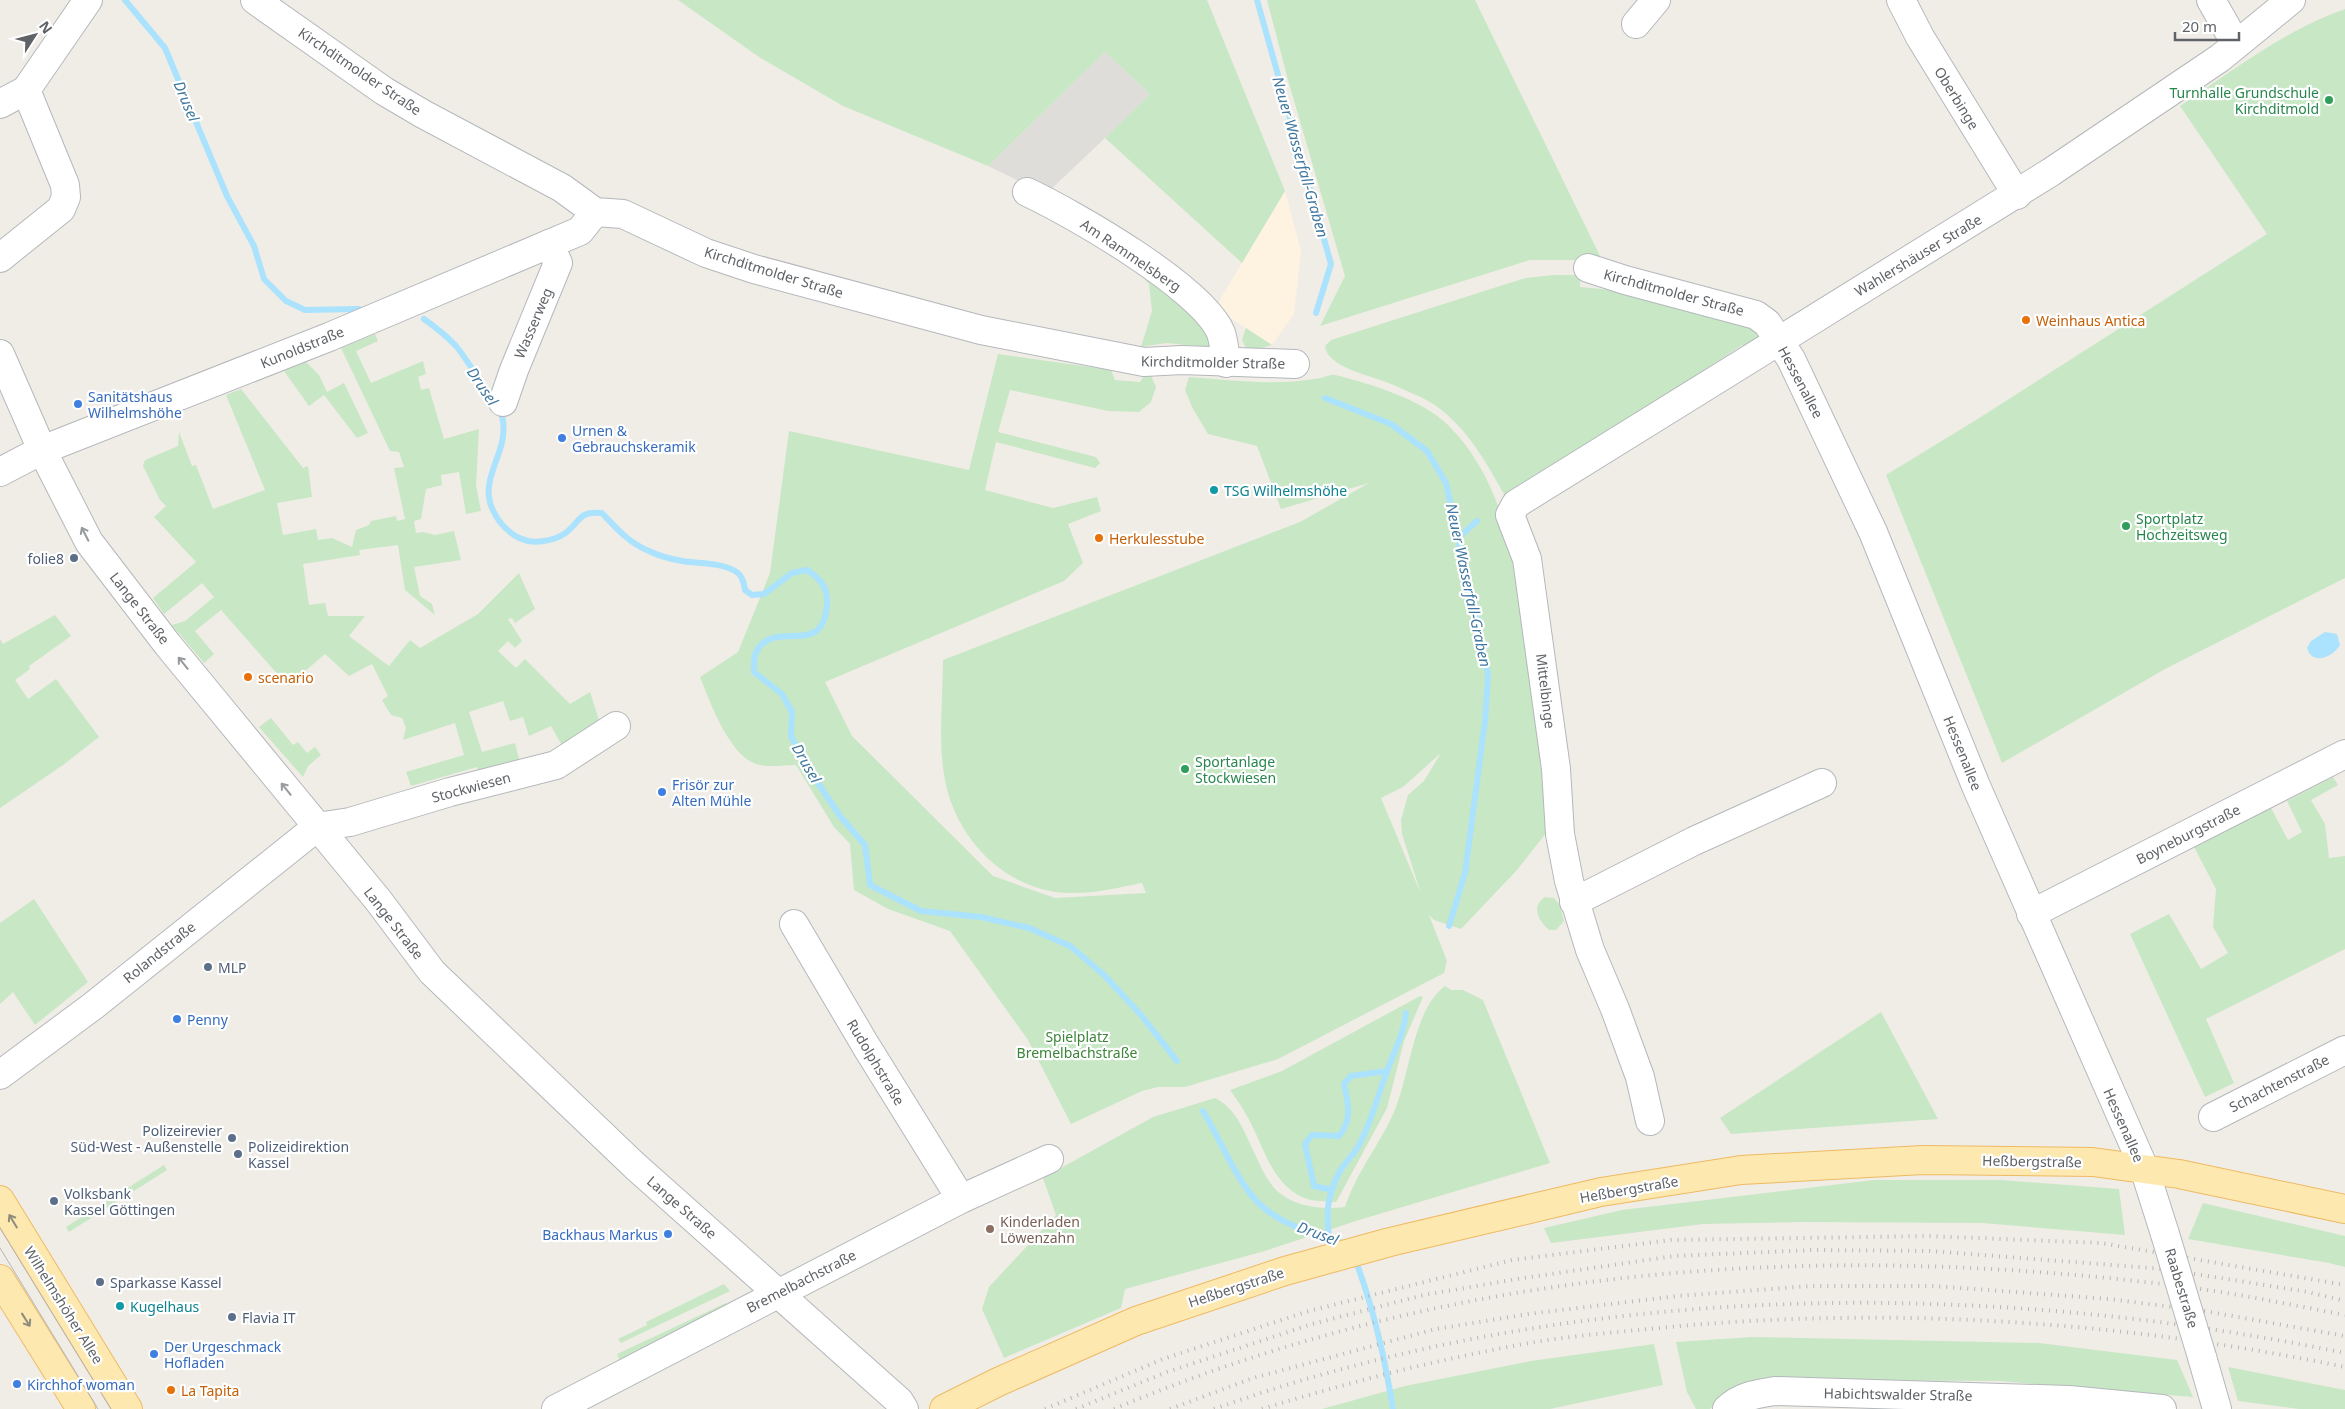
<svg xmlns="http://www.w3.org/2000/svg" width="2345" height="1409" viewBox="0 0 2345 1409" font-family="'Noto Sans',sans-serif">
<rect width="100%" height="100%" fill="#f0ede7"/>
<polygon fill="#fdf3e0" points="1285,191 1301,251 1294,314 1272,345 1215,308"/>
<polygon fill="#dfddd9" points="1105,52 1150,94 1105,138 1046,194 988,166"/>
<g fill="#c8e7c5" fill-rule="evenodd">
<polygon points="678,0 1207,0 1285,191 1242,263 1105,138 1150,94 1105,52 988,166 843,106 759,57"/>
<polygon points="1267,0 1475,0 1602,260 1530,260 1320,326 1345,276 1288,80"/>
<path d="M2345,9V578L2165,669L2002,763L1886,475L1976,420L2267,234L2180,106C2232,71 2285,30 2345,9Z"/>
<polygon points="1127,259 1192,305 1211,344 1208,347 1166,343 1141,347 1152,311 1149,284"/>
<path d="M1553,275H1580V287L1613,290L1756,327L1760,336L1759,344L1752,348L1742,345L1510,496L1504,494C1485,460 1464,423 1430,402C1418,395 1404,390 1391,384C1373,376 1327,368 1325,346L1331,340L1500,286L1526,278Z"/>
<polygon points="1246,328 1272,345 1256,350 1246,348 1242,340"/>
<polygon points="375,334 378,341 356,351 371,383 423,361 426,374 418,377 421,390 429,388 444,439 479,429 476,485 481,511 466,514 459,472 441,475 442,485 426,489 421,519 414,521 416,533 423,532 435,535 454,531 461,560 414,567 420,596 432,604 435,615 405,590 398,545 359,550 360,555 303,564 309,605 325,603 328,616 365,616 349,636 389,666 410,640 420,648 478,614 519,573 535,609 515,623 512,618 508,619 522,641 515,648 508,641 498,651 516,668 525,659 570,704 590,692 599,720 563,747 551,726 529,736 523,717 510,721 503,701 469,712 482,752 515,743 521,767 479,774 477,767 411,786 406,772 464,755 455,723 403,740 406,728 402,718 391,715 382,700 388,696 372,664 349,676 325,654 288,686 221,610 195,631 214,654 204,663 172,625 185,621 214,597 202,583 164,614 153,598 196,562 154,517 166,506 160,500 143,466 145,460 178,446 179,432 192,466 196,465 213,509 265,490 226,395 241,389 303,468 308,466 312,497 277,503 283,535 316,529 318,540 332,538 352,547 356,530 369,525 371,521 396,516 397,521 405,519 394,468 404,467 399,452 390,451 341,348"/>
<path d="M998,354L1111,370L1115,380L1140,382L1146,373H1150L1156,387L1151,402L1139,412L1108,411L1010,390L998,432L1096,457L1100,463L1095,468L996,442L985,490L1053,508L1097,497L1101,511L1068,524L1083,563L1064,581L825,682L852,736L993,876L1055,898L1146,893L1142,883C1117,888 1093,894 1067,893C1007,890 959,842 946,785C937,745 943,700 943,660L1300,522L1369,483L1281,509L1257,446L1208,434L1193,409L1185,390L1189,377C1219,379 1250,383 1280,382C1293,382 1308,380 1321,378C1326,377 1331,374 1335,375C1369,383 1423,400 1448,425C1513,489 1520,594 1531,679C1537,729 1544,779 1550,828L1517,870L1461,929L1434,920L1429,915L1447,961L1444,973L1278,1059L1185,1087H1158L1142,1091L1071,1124L1028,1040L950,931L888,909L854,890L850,844L834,827L796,765C785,765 767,768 756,764C729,755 710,702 700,677L738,652L770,573L789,431L969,470ZM1441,753L1424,781L1408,795L1401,820L1402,834L1421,894L1381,798L1403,787Z"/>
<polygon points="306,362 319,375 327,392 344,383 368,433 357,438 324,395 309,406 284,371"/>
<polygon points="55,615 71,636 29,666 30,669 15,680 28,699 56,679 99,737 63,765 0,808 0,639 3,644"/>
<polygon points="271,718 293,745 298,742 307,753 315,747 321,755 308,766 303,777 259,727"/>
<polygon points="2333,777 2338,785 2311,800 2325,824 2329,858 2345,856 2345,949 2206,1019 2234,1083 2205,1097 2130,934 2169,914 2201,969 2228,953 2213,927 2216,889 2194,847 2271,808 2288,840 2302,832 2287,801"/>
<path d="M1545,897L1554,898L1560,905L1564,921L1556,930H1549C1539,921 1530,907 1545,897Z"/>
<polygon points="34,899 88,982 35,1025 13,992 0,1004 0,923"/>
<path d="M1445,986L1451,990H1463L1483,1000L1550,1163L1359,1220L1265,1251L1125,1289L1121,1308L1004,1358L982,1309L989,1287L1056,1215L1043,1178L1153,1117L1215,1098C1231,1106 1239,1120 1246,1135C1255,1153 1263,1176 1276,1190C1294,1207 1322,1210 1345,1207C1356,1173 1380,1144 1394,1112C1410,1076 1413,1009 1445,986Z"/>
<path d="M1420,996L1423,997L1404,1041L1387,1108L1340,1195L1336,1202C1325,1201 1312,1202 1302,1197C1271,1183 1262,1142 1247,1116C1242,1107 1236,1098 1230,1090L1282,1071Z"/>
<polygon points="1881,1012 1938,1119 1731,1134 1720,1118"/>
<polygon points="164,1165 167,1170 69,1232 66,1227"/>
<polygon points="1874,1180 2001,1180 2119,1189 2125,1235 1982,1223 1802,1222 1703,1224 1551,1243 1544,1228 1622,1210"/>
<polygon points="2203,1203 2345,1236 2345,1267 2329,1263 2188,1239"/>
<polygon points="724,1284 730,1291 621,1343 618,1339 647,1325 646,1322"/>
<polygon points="726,1303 729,1309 620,1361 617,1354"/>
<polygon points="1752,1337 2039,1343 2177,1360 2193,1397 1999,1381 1814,1380 1742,1384 1725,1393 1710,1409 1696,1409 1687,1392 1676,1342"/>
<polygon points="1654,1344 1663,1385 1550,1409 1322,1409 1405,1386 1531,1361"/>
<polygon points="2228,1367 2345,1390 2345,1409 2299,1409 2238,1401"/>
</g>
<path fill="#abe2fd" d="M2325,632L2337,634L2340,645C2333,657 2312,666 2307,648L2311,641Z"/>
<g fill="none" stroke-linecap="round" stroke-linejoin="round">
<g stroke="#abe2fd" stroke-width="6">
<polyline points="125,0 165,48 227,196 254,246 264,279 286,301 305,310 359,309"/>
<polyline points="1257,0 1331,264 1316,313"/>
<path d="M424,319C435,327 447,336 456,346C468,361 478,378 488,394C492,400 500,409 502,416C512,457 469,481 500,522C507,531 516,538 528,541C540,543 558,540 568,531C581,520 579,511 602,513C616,528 629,543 649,551C659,556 671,559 682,561C699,564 723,562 738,573C743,577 744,584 745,590L752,595L764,594L792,573L807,570C821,579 828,588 827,604C823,657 782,622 760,646C753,654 754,662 754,672L782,694L792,712L791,736L806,765L840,816L865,845L870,885L921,911L981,917L1029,928L1070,946L1104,975L1141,1015L1177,1061"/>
<polyline points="1325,398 1391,424 1427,451 1446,483 1463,562 1476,608 1488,675 1485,721 1465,873 1449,926"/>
<polyline points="1458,538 1477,521"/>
<path d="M1203,1111C1220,1139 1232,1171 1253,1197C1275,1224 1315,1234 1347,1244"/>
<path d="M1332,1190L1314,1186L1305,1144L1312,1135L1339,1136C1353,1119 1348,1103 1344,1084L1351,1076L1387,1071"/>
<path d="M1329,1238C1326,1212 1327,1195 1340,1171C1346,1161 1355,1154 1360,1143C1372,1120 1378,1095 1387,1071C1394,1051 1404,1034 1406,1013"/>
<path d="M1355,1259C1373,1306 1385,1359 1393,1409"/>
</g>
<g stroke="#b4b8bb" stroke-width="30">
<g id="minor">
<polyline points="255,0 384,91 423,114 562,188 595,212 623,214 706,253 754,269 981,330 1144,362 1182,360 1295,364"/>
<polyline points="1901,0 1920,37 2017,195"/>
<polyline points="2211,0 2236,44"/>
<polyline points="1636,24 1656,0"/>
<polyline points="0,104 26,90 88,0"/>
<path d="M1027,192C1072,213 1203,288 1221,333C1224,342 1225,354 1226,363"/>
<polyline points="0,258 61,209 66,197 65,185 26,90"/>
<polyline points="1588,268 1625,280 1756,315 1767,323 1791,359 1873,532 1976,786 2144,1168 2165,1234"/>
<polyline points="0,354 42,450 89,542 168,645 378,900 432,972 635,1166 899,1401 904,1409"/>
<polyline points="503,402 514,370 558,263 549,244"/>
<polyline points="0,472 42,450 329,337 580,231 595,212"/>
<polyline points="1574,902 1694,841 1822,783"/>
<polyline points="2031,914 2345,754"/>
<polyline points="794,924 866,1046 961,1199"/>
<polyline points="0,1075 93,1006 317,827 350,822 450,792 556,765 616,726"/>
<polyline points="2213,1117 2345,1050"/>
<polyline points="1650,1121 1640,1077 1615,1009 1590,950 1569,881 1560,834 1556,769 1527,559 1510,515 1516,504 2051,172 2220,58 2291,0"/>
<polyline points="2202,1357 2217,1409"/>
<polyline points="556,1409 961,1199 1049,1159"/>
<path d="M1727,1409C1741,1396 1756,1394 1775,1391L2069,1400L2162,1409"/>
</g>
</g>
<g stroke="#efb962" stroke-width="30">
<g id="major">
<polyline points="0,1200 128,1409"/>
<polyline points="0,1279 81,1409"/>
<polyline points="944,1409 998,1382 1136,1321 1285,1271 1390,1242 1601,1192 1741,1170 1923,1160 2093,1162 2179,1174 2345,1209"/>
</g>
</g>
<use href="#minor" stroke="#fff" stroke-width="28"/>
<use href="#major" stroke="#fde9b0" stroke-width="28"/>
<g stroke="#b5b6b7" stroke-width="1">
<polyline points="0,1228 111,1409"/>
<polyline points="0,1248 98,1409"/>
</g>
<g stroke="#b5b6b7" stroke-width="4" stroke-dasharray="1 6" stroke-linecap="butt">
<polyline points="1045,1409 1163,1359 1309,1311 1512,1260 1671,1240 1928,1236 2101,1243 2345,1285"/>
<polyline points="1076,1409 1167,1372 1312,1324 1424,1295 1517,1279 1674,1256 1813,1250 1930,1251 2164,1269 2308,1292 2345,1301"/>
<path d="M1114,1409C1454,1266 1809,1241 2171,1285C2230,1292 2287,1304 2345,1315"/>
<polyline points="1170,1409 1253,1378 1436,1329 1528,1314 1678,1296 1811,1286 1934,1286 2109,1299 2204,1311 2345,1336"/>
<path d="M1214,1409C1573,1281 1975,1277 2345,1353"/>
<path d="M1262,1409C1346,1383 1432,1361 1518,1345C1561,1337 1606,1333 1649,1329C1882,1305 2117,1320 2345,1367"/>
</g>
<g stroke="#b4b8bb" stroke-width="30" stroke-linecap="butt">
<polyline id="minor-bridge" points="2165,1234 2202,1357"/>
</g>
<use href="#minor-bridge" stroke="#fff" stroke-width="28"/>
</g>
<defs><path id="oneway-shaft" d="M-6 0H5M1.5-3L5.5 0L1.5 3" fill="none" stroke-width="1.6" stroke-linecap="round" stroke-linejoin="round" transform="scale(1.25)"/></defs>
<g stroke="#979a9c">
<use href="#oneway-shaft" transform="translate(85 534) rotate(-117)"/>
<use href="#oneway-shaft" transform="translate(183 663) rotate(-129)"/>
<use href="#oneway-shaft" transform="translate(286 789) rotate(-129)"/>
</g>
<g stroke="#8e8b7d">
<use href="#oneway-shaft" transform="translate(13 1221) rotate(-121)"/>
<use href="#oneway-shaft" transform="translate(26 1320) rotate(58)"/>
</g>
<g fill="#2e9e5b" stroke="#fff" stroke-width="2">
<circle cx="2329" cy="100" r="5"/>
<circle cx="2126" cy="526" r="5"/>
<circle cx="1185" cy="769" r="5"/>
</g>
<g fill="#e8710a" stroke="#fff" stroke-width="2">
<circle cx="2026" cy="320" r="5"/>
<circle cx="1099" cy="538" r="5"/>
<circle cx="248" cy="677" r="5"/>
<circle cx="171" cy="1390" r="5"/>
</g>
<g fill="#3f7fe0" stroke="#fff" stroke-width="2">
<circle cx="78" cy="404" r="5"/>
<circle cx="562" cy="438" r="5"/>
<circle cx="662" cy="792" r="5"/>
<circle cx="177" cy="1019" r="5"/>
<circle cx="668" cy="1234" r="5"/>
<circle cx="154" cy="1354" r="5"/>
<circle cx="17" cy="1384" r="5"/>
</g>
<g fill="#0f9aa8" stroke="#fff" stroke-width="2">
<circle cx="1214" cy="490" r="5"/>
<circle cx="120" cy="1306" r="5"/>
</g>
<g fill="#5c6f8a" stroke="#fff" stroke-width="2">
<circle cx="74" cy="558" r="5"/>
<circle cx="208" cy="967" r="5"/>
<circle cx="232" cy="1138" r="5"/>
<circle cx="238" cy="1154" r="5"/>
<circle cx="54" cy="1201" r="5"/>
<circle cx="100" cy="1282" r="5"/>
<circle cx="232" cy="1317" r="5"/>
</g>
<circle fill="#8d6e63" stroke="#fff" stroke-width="2" cx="990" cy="1229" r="5"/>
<g text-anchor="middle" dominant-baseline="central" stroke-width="4.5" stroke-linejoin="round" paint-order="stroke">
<g font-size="14" fill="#5f6367" stroke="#fff">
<text transform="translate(360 71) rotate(34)">Kirchditmolder Straße</text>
<text transform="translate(1957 98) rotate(58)">Oberbinge</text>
<text transform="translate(1131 255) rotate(34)">Am Rammelsberg</text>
<text transform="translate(1918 255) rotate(-31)">Wahlershäuser Straße</text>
<text transform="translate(774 272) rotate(17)">Kirchditmolder Straße</text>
<text transform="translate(1674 292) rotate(15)">Kirchditmolder Straße</text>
<text transform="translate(533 323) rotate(-67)">Wasserweg</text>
<text transform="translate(302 347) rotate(-22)">Kunoldstraße</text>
<text transform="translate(1213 362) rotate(1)">Kirchditmolder Straße</text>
<text transform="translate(1801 382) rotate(62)">Hessenallee</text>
<text transform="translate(140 608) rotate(52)">Lange Straße</text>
<text transform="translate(1546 691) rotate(83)">Mittelbinge</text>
<text transform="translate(1963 753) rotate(68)">Hessenallee</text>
<text transform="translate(471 787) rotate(-15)">Stockwiesen</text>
<text transform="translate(2188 834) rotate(-27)">Boyneburgstraße</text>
<text transform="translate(394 923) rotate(52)">Lange Straße</text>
<text transform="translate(159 952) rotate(-39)">Rolandstraße</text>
<text transform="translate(876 1062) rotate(59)">Rudolphstraße</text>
<text transform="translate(2279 1083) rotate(-27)">Schachtenstraße</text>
<text transform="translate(2124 1125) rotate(66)">Hessenallee</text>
<text transform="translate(2032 1161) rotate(1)">Heßbergstraße</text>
<text transform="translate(1629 1189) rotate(-10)">Heßbergstraße</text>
<text transform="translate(682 1207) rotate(41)">Lange Straße</text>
<text transform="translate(801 1281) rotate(-27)">Bremelbachstraße</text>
<text transform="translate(1236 1287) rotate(-18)">Heßbergstraße</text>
<text transform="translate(2182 1288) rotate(73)">Raabestraße</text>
<text transform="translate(64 1305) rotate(58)">Wilhelmshöher Allee</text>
<text transform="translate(1898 1394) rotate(1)">Habichtswalder Straße</text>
</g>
<g font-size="14" fill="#27864d" stroke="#fff" text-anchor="start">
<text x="2319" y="92" text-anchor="end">Turnhalle Grundschule<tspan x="2319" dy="16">Kirchditmold</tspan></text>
<text x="2136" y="518">Sportplatz<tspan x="2136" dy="16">Hochzeitsweg</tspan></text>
<text x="1195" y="761">Sportanlage<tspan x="1195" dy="16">Stockwiesen</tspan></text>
</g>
<g font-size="14" fill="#c56008" stroke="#fff" text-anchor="start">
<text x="2036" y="320">Weinhaus Antica</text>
<text x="1109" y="538">Herkulesstube</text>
<text x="258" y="677">scenario</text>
<text x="181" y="1390">La Tapita</text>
</g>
<g font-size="14" fill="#366cbe" stroke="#fff" text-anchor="start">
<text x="88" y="396">Sanitätshaus<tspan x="88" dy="16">Wilhelmshöhe</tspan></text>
<text x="572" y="430">Urnen &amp;<tspan x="572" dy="16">Gebrauchskeramik</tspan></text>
<text x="672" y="784">Frisör zur<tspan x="672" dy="16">Alten Mühle</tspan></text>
<text x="187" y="1019">Penny</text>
<text x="658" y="1234" text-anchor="end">Backhaus Markus</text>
<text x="164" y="1346">Der Urgeschmack<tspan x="164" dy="16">Hofladen</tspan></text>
<text x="27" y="1384">Kirchhof woman</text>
</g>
<g font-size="14" fill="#0d838f" stroke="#fff" text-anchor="start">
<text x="1224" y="490">TSG Wilhelmshöhe</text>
<text x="130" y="1306">Kugelhaus</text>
</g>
<g font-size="14" fill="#4e5e75" stroke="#fff" text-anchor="start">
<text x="64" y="558" text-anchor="end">folie8</text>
<text x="218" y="967">MLP</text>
<text x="222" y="1130" text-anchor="end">Polizeirevier<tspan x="222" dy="16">Süd-West - Außenstelle</tspan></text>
<text x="248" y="1146">Polizeidirektion<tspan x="248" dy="16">Kassel</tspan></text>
<text x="64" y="1193">Volksbank<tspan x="64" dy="16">Kassel Göttingen</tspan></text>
<text x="110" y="1282">Sparkasse Kassel</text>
<text x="242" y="1317">Flavia IT</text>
</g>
<g font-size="14" fill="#3c8538" stroke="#fff">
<text x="1077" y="1036">Spielplatz<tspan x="1077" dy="16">Bremelbachstraße</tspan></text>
</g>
<g font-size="14" fill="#785e54" stroke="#fff" text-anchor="start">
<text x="1000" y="1221">Kinderladen<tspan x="1000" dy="16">Löwenzahn</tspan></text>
</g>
<g font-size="15" font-style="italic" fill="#40789f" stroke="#fff">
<text transform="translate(187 101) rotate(67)">Drusel</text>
<text transform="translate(1301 157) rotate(74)">Neuer Wasserfall-Graben</text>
<text transform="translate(483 386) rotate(56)">Drusel</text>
<text transform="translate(1469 585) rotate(78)">Neuer Wasserfall-Graben</text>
<text transform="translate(807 763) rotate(60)">Drusel</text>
<text transform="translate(1318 1233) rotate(20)">Drusel</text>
</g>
</g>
<g transform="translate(35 35) rotate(54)" stroke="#ffffff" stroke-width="4" paint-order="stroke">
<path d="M0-4L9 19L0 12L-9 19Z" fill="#5f6367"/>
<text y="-8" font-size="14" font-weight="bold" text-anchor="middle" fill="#5f6367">N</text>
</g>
<path d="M2175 32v8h64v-8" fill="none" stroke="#5f6367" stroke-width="2.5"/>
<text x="2182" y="32" font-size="15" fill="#5f6367" stroke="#ffffff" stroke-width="4" paint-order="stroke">20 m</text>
</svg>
